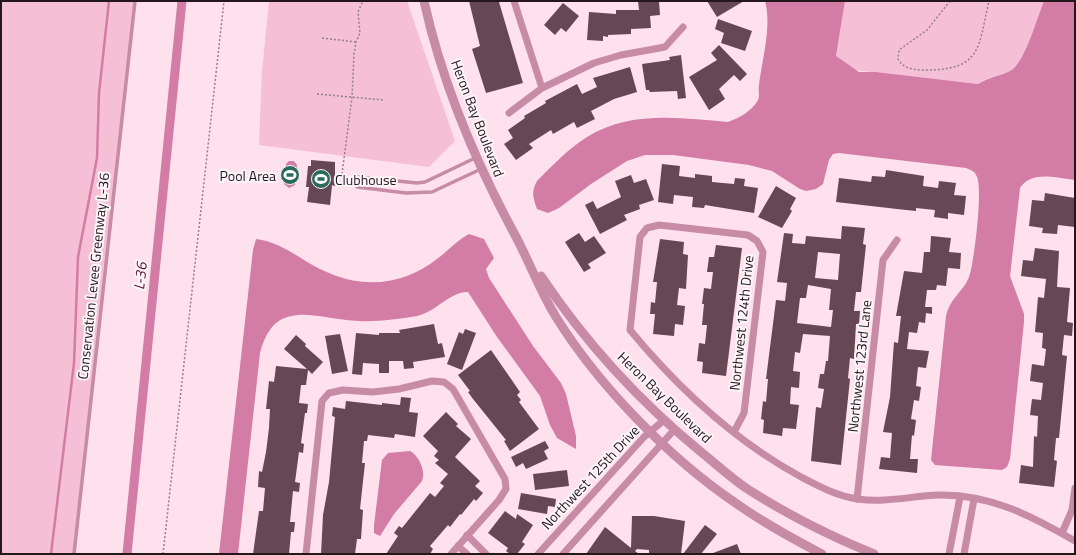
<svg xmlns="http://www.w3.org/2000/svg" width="1076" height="555" viewBox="0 0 1076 555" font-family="'Titillium Web',sans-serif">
<rect width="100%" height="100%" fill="#ffe0ed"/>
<g fill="#f5c0d6">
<polygon points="1,1 135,1 74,554 1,554"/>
<polygon points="269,1 407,1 455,141 429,167 259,145 262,71"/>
<path d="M845,1H1044C1038,18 1025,63 1010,71C1000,76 989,76 978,84L876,72C856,72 851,69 836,56Z"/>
</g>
<g fill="#d37ca5">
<path d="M765,1H845L836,56L859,72H876L978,84C989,77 1000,76 1010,71C1025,63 1037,18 1044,1H1075V180C1057,178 1031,170 1020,188L1010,276L1024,314V322L1010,459L1007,467L1002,470L935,465L931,460L946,316C950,298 963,292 969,277C974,263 983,189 977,177C975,171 971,170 966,168L839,153L833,154L829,160L823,184L816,189L806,191L800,189L772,171L749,165L673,155H645L627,161L591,184L559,208L548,213L537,209C533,198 531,192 537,181C552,166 569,148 587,137C630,110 681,118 728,122C739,118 752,111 758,100C760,96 758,90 759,85C762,59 772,27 765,1Z"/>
<polygon points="289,161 294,161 297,165 295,185 289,188 284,184 286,164"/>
<path d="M469,234L484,239L494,258L486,269L489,278L533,346L561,383L566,394L576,436V449L557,438L550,425L540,396L497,337L468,292C449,292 436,312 417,316C399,319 377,322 359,321C317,320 275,295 260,353L238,554H219L253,250L256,239C281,242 298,258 320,269C360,289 401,287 437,259C448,251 456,241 469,234Z"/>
<path d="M410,451C419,456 426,471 422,481L394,514L380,536L374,533V525L382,460L388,453Z"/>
</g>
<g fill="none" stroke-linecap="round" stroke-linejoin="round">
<polyline stroke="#d37ca5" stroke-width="2.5" points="51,554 74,363 78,257 97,158 99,93 109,1"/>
<polyline stroke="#d37ca5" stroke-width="9" points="127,554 182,1"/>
</g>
<g fill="#664855" fill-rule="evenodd">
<polygon points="469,1 499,2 523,83 486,93 472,49 480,46"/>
<polygon points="638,1 659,1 660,15 650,16 651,28 631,29 631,34 608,35 608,37 603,36 603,41 587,40 589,12 616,14 616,10 639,10"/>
<polygon points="707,1 744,1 717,17"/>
<polygon points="563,3 579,16 566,32 561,28 555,35 544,25"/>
<polygon points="718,19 752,31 745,51 721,43 724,33 715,29"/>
<polygon points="719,45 747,74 740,81 734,75 719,89 725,99 709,110 689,77 717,60 711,53"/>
<polygon points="681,55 686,98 678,99 677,91 650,92 649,90 646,90 642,64 670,60 669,57"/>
<polygon points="630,67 637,92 614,99 591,111 595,119 577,128 574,122 553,134 551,130 529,144 533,148 516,160 504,144 513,138 508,130 525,118 524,116 546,103 545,101 577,84 582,94 597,87 593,78"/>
<polygon points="311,160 335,162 335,186 332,185 330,205 307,202 309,187 306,187 308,166 311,166"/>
<polygon points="662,164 680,166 679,176 695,178 695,174 712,176 712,182 734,184 735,178 745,179 744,186 758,188 754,213 705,205 704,208 692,207 693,197 674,195 673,204 658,202"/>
<polygon points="886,170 924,176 923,186 938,188 939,181 956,183 954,195 966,196 964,215 948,213 948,219 934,217 935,210 916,208 916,211 897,209 836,202 839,178 871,182 872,176 885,177"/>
<polygon points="631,175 634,183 646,179 654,200 639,205 640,209 624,215 627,220 600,234 585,205 593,201 597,209 621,197 615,181"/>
<polygon points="776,186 796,198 790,209 792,211 782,228 758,217"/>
<polygon points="1045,193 1075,198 1075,227 1058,225 1057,234 1042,233 1043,228 1029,226 1032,200 1044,201"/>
<path d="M842,226L865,228L863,244L866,245L861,292H856L854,311H860L859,324H856L854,359L850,358L848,378L850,379L841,465L811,461L816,407L821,408L824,389L818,388L820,374H824L826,361H828L830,336L803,334L800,353L795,352L793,371L800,372L799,388L791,387L790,404L799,405L796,429L783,428L782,436L763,433L764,420L761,419L763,401L766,402L768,379H766L776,300L785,301L787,283L777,282L784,233L793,234L792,243L805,244L806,236L841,239ZM818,252L840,254L838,280L815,278ZM808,285L831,289L829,310H833L831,327L797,323L800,298H806Z"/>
<polygon points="579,233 585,242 594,236 606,253 588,264 591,268 584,272 565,242"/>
<polygon points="931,236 951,238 949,252 961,253 960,269 948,268 946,286 937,285 936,290 927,290 925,307 932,307 932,314 926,313 925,323 919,322 917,333 909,332 907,349 929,351 926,368 918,367 916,386 921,387 919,401 914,400 911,419 916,420 914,436 912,435 910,459 918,459 917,473 879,469 881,457 890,458 892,433 883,432 890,397 894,342 898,343 901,316 896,316 904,271 922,273 924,252 930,252"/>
<polygon points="660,239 684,242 683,254 688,255 686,289 679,288 677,305 685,306 683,325 675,324 674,336 653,334 655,314 650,314 651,302 655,303 657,282 653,282"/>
<polygon points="716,245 742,248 726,376 702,373 703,362 697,361 699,343 705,344 707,325 702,325 704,304 702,304 704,288 711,289 713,272 707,272 709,257 714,257"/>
<polygon points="1035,248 1059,251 1057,287 1070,288 1067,322 1073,323 1072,336 1064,335 1062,355 1067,356 1059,438 1056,438 1054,460 1057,461 1054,487 1019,483 1021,465 1033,467 1034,436 1037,437 1038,416 1030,415 1032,399 1041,400 1043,383 1030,381 1032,364 1044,366 1046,349 1042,348 1043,333 1035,332 1038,297 1044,298 1046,279 1021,276 1023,260 1033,261"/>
<polygon points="434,324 438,344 442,343 445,357 413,362 414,368 404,369 403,361 389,361 389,373 379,373 379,364 363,363 362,375 352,374 356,333 379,335 379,333 400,333 399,330"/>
<polygon points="465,329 476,333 462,370 447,364 459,332 463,334"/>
<polygon points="340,334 348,371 332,374 325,336"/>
<polygon points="296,335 306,344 305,346 323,362 312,374 308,370 306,385 301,385 299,403 308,404 307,413 305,413 301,443 304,444 303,453 299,452 295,482 300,483 299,492 293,491 290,522 295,522 294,532 291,532 289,554 253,554 259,511 263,511 265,488 258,487 259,471 262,472 266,452 269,428 270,409 266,409 269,381 274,382 276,366 307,369 284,349"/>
<polygon points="491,350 520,392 517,395 521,400 519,402 539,429 510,451 504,441 506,440 473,399 468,392 470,391 458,375"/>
<polygon points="401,397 411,398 409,412 418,413 415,437 395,434 394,438 368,435 367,441 364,441 362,463 365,463 360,509 363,510 361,539 357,539 355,554 321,554 323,515 329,482 335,417 332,416 333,407 345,409 346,401 382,405 382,403 400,405"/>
<polygon points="446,412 458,424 456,426 471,439 455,457 480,481 475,486 483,493 476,501 474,499 461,515 460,514 450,527 448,525 430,546 433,549 430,554 386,554 398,536 394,533 399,526 402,528 430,493 435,497 444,486 440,483 448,474 435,463 439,460 434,456 438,451 423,436"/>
<polygon points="545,441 549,448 544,451 548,459 526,469 523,463 516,467 511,457"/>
<polygon points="567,470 569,486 535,490 533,474"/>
<polygon points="521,493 556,499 555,507 548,506 547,514 518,509"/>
<polygon points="505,511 516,519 517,514 533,525 522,542 525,544 517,554 510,554 506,551 508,548 488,533"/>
<polygon points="632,516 654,516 685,521 681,554 656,554 649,553 649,550 637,549 635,551 639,554 586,554 605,527 631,548"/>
<polygon points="705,525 717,534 701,554 683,554"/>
<polygon points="737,544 741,554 713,554 713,553"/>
</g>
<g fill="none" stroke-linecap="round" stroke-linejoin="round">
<g stroke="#957f88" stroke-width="1.5" stroke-dasharray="2 2" stroke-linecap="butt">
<path d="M950,1L927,30L899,50L898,59C903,69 915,70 925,70C982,70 978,48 989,1"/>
<polyline points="322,38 356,42"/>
<polyline points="317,94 384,100"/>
<polyline points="342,174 352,97 354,54 356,42 360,33 358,12 363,1"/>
<polyline points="163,554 224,1"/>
</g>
<g stroke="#c78ba6" stroke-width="3.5">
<polyline points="475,158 425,182 417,183 358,177 357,187 406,193 432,192 481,169"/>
<polyline points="74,554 135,1"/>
</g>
<g stroke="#c78ba6" stroke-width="7">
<polyline points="514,1 542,88"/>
<polyline points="509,113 542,88 594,63 621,55 665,47 683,27"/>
<path d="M734,432L744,413L763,252L757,241L748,235L659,225L647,228L640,237L630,330C678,388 735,441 801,477C820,487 837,496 858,499C886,503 911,496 939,495C990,494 1032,516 1075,541"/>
<polyline points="857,499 883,260 897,240"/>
<polyline points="1062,533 1072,510 1075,488"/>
<polyline points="467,535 486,554"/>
<polyline points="458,546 467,554"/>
<polyline points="306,554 322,401 329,393 343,390 373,392 399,389 432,381 444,382 453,389 505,479 506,489 499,500 451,554"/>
<polyline points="538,554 644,437 664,420"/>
<polyline points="563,554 674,430"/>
<polyline points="949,554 960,497"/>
<polyline points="964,554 974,499"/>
</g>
<g stroke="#c78ba6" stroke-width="9">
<path d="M424,1C442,83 475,161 515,235C529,261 540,291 556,317C599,386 669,458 737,504C764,523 793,539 822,554"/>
<path d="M541,276C585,342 639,401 701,452C716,464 730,477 746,488C786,514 830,536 874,554"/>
</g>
</g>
<defs>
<g id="stadium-disc" transform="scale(1)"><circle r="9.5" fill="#2c6b59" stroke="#fdf5f8"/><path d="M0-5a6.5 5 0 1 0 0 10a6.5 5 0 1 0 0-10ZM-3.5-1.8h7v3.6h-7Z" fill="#fff"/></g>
</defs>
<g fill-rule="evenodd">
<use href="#stadium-disc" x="290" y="175"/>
<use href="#stadium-disc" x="321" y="179"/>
</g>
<g text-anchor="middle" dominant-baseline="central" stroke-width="4" stroke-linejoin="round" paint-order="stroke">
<g font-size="14" fill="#23161c" stroke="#fdf5f8">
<text transform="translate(478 118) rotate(69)">Heron Bay Boulevard</text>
<text transform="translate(93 276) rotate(-84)">Conservation Levee Greenway L-36</text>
<text transform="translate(741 323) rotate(-84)">Northwest 124th Drive</text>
<text transform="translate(859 366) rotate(-84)">Northwest 123rd Lane</text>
<text transform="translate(665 397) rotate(44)">Heron Bay Boulevard</text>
<text transform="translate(590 477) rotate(-47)">Northwest 125th Drive</text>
</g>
<g font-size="14" fill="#23161c" stroke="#fdf5f8" text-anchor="end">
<text x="276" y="175">Pool Area</text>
<text x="335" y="179" text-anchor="start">Clubhouse</text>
</g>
<g font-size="15" font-style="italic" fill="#590a38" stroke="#fdf5f8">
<text transform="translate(140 276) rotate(-84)">L-36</text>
</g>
</g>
<rect width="1076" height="555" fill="none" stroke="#23161c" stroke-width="4"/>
</svg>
